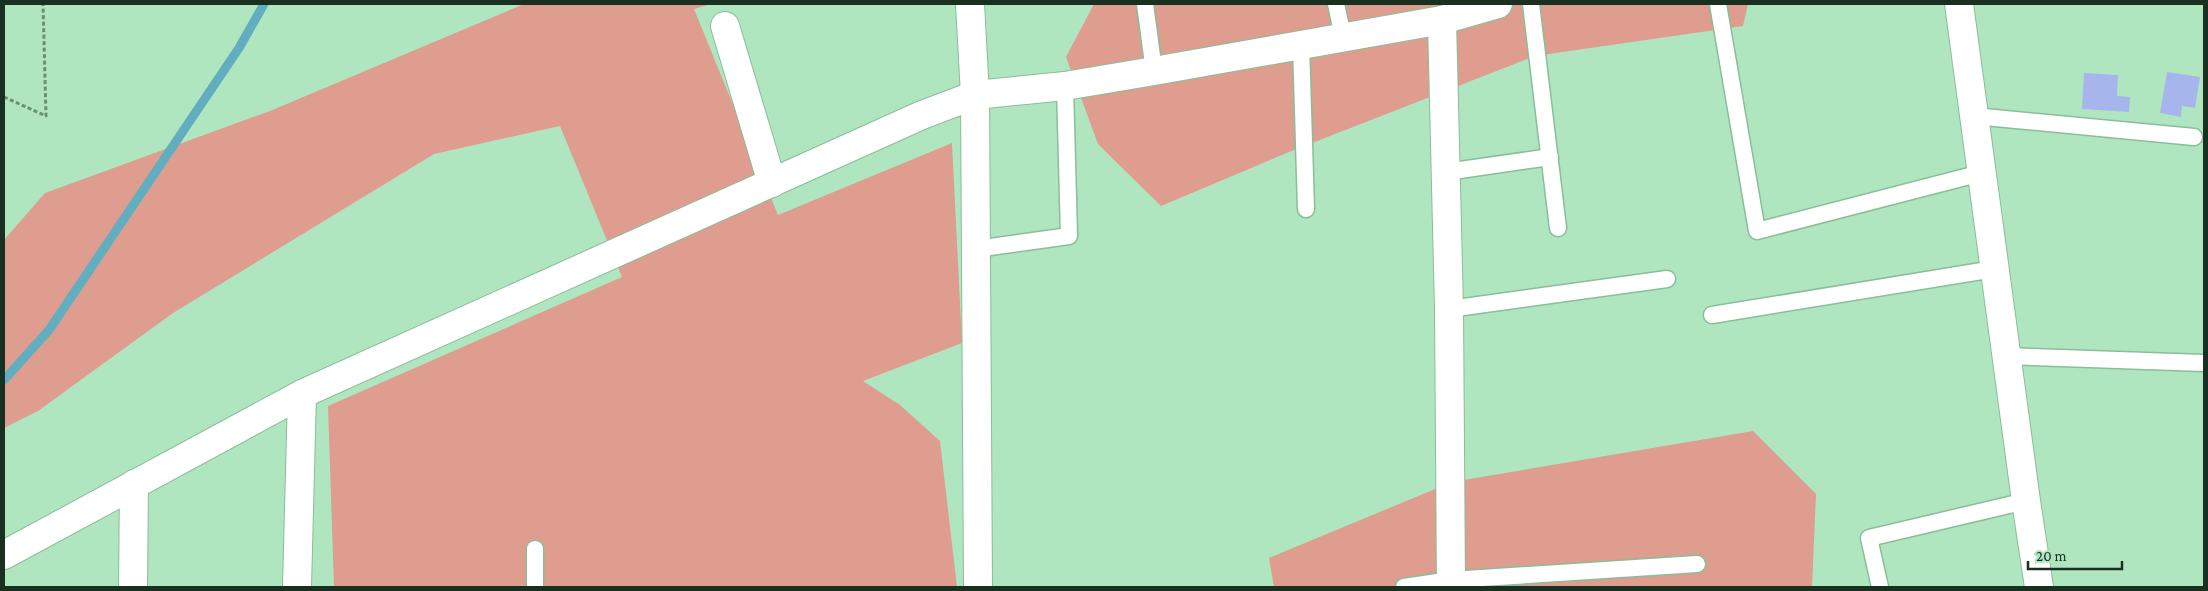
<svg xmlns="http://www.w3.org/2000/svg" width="2208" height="591" viewBox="0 0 2208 591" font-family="'Crimson Pro',serif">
<rect width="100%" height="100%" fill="#b0e6bf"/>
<g fill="#de9d8f">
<polygon points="524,4 711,4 694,9 778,215 952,143 962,343 863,381 900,405 940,441 957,587 334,587 328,406 622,277 560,126 434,154 173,313 38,411 4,428 4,240 45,193 270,111"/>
<polygon points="1094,4 1748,4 1743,26 1535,56 1289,152 1161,206 1098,144 1066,57"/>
<polygon points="1753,431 1816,494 1812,587 1274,587 1269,558 1452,482"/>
</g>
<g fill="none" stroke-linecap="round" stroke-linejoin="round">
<polyline stroke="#60aebf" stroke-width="9" points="4,380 49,330 239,48 264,4"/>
</g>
<g fill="#a7b5ed">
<polygon points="2167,72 2200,77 2195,108 2182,106 2181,117 2160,113"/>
<polygon points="2084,73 2118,75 2117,96 2130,97 2129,112 2082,109"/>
</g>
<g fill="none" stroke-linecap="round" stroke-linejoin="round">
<g stroke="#89be98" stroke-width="19">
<g id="lane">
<polyline points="1145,4 1154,71"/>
<polyline points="1336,4 1343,37"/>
<polyline points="1531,4 1558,228"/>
<polyline points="1718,4 1757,231 1981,173"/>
<polyline points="1301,44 1306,209"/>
<polyline points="1974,116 2194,137"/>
<polyline points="1446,172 1550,157"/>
<polyline points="976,249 1069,236 1065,86"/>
<polyline points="1449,309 1667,279"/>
<polyline points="1712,315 1994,269"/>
<polyline points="2006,356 2204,363"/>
<polyline points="535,549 535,587"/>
<polyline points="1404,587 1451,580 1697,564"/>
<polyline points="1880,587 1869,538 2026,501"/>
</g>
</g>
<g stroke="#89be98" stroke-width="30">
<g id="street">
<polyline points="970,4 975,95 978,587"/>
<polyline points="1959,4 2026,501 2039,587"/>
<polyline points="1442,20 1449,309 1451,587"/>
<polyline points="725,26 772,183"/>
<polyline points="4,555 302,394 922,115 975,95 1065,86 1154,71 1442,20 1498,4"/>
<polyline points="133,587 134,484"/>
<polyline points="297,587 302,394"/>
</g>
</g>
<polyline stroke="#699074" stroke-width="3" stroke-dasharray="4 2.5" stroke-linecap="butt" points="4,97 46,116 43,4"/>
<use href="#lane" stroke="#fff" stroke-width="16"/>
<use href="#street" stroke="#fff" stroke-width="28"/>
</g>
<rect width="2208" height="591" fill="none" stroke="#192f20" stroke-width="10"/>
<path d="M2028 561v8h94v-8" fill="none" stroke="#192f20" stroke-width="2.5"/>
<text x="2036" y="561" font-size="15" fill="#192f20" stroke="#b0e6bf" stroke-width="4" paint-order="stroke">20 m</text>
</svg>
